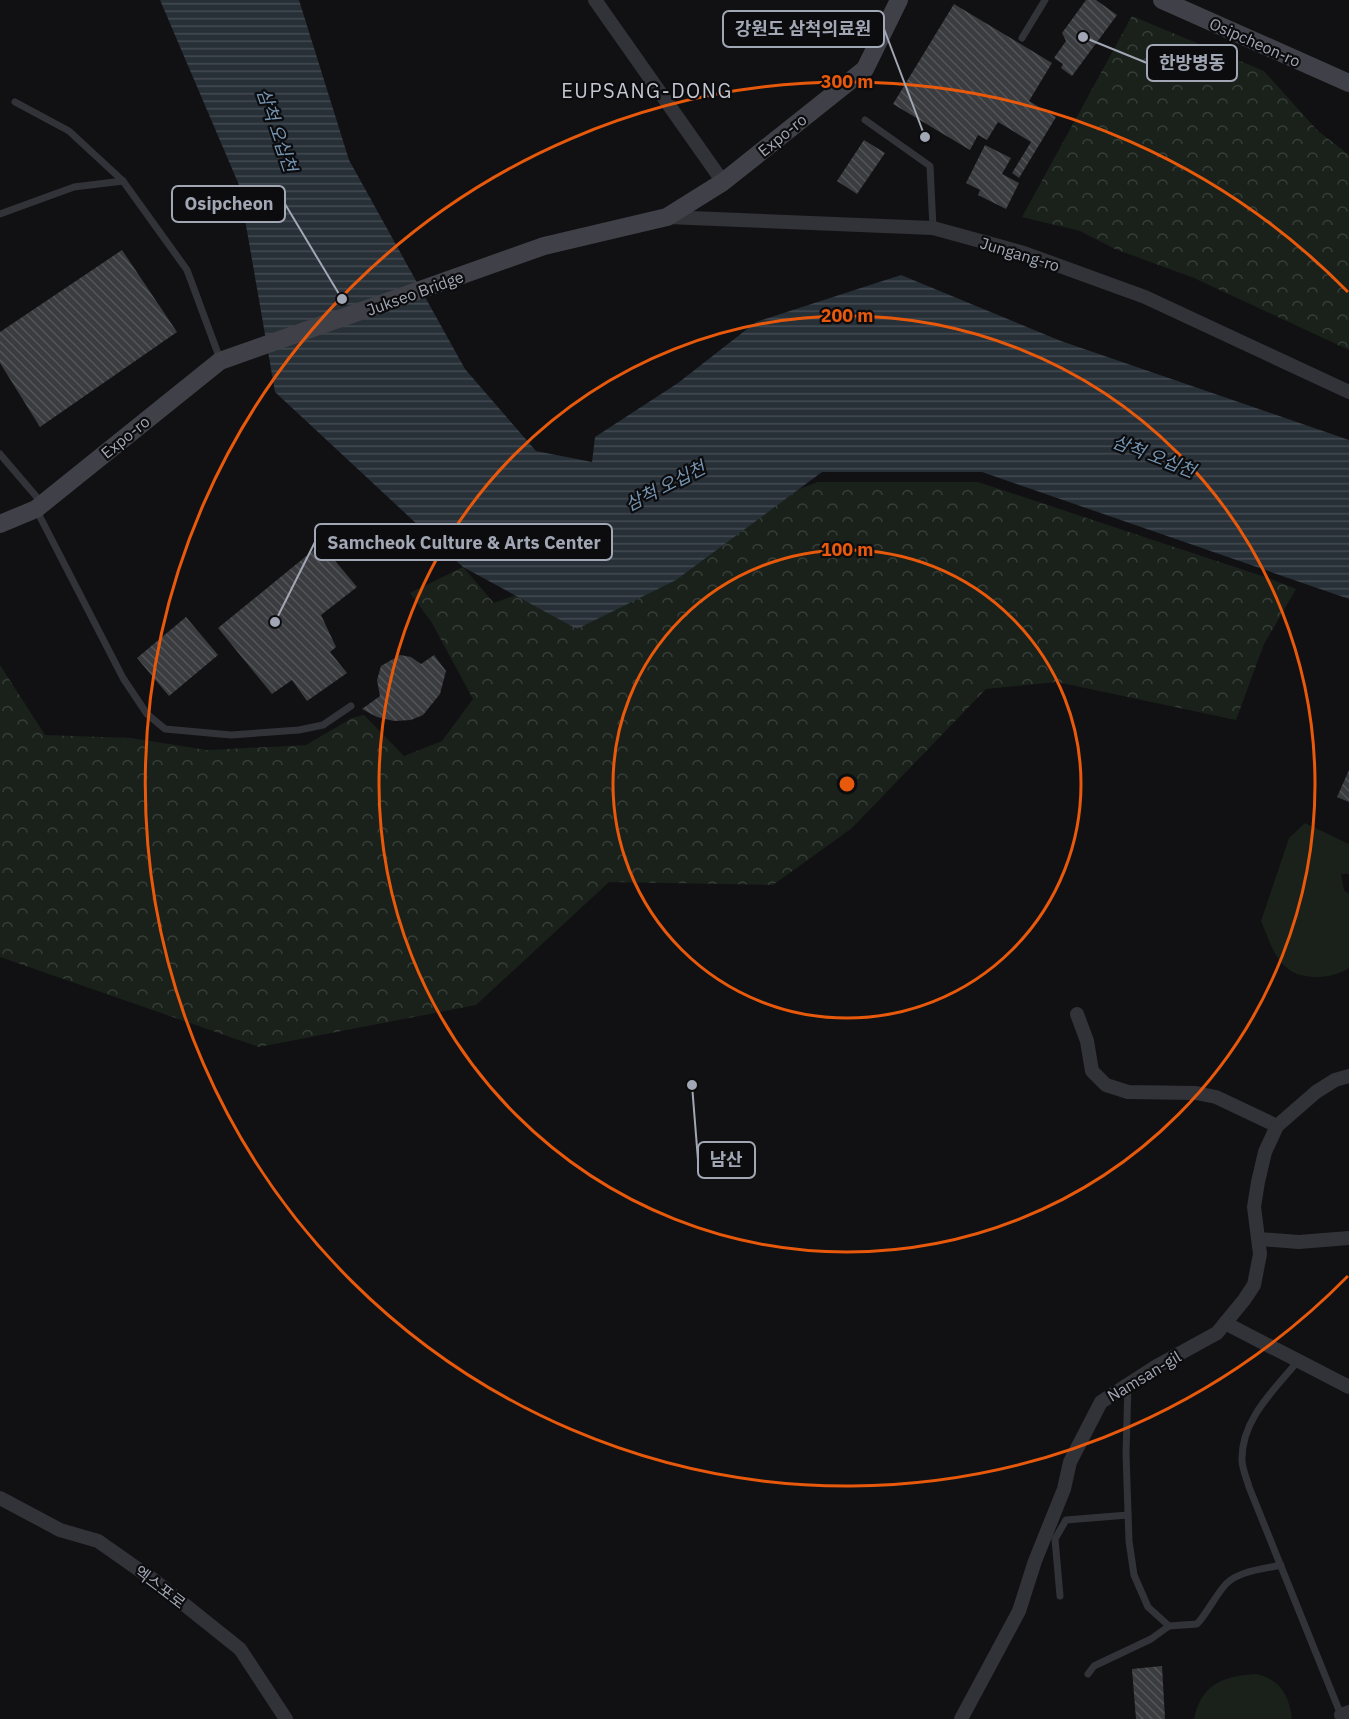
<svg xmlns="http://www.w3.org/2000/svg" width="1349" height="1719" viewBox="0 0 1349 1719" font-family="'IBM Plex Sans','Noto Sans KR',sans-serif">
<defs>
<pattern id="forest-crowns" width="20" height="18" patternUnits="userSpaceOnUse" patternTransform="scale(1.5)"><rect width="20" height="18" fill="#19211a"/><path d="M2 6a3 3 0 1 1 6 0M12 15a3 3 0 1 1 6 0" fill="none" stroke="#373e39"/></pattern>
<pattern id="water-rules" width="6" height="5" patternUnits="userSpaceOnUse" patternTransform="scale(1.5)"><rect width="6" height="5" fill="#272f37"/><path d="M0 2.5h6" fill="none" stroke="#434a52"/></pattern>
<pattern id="building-back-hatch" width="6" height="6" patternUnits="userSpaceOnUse" patternTransform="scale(1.5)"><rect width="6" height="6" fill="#3a3c40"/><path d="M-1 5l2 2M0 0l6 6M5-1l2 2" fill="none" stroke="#535559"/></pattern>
</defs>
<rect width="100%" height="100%" fill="#111113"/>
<g fill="#19211a">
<path d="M1305,823L1349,844V874H1341L1344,890L1349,894V968C1340,974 1325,978 1313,977C1278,975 1273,949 1261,921L1289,838Z"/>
<path d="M1256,1674C1280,1679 1289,1695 1292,1719H1194C1201,1684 1223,1676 1256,1674Z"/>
</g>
<g fill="url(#forest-crowns)">
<polygon points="1132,16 1264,71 1317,130 1349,155 1349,350 1194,278 1115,249 1080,231 1022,217"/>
<polygon points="818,482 978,482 1268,578 1296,589 1264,644 1236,720 1057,682 986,689 852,828 773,885 609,882 476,1005 259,1047 0,957 0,665 45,735 131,738 207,750 306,745 352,718 364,715 404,756 442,741 473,699 432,623 410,593 463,567 494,603"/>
</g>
<polygon fill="url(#water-rules)" points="160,0 299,0 349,160 465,369 536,451 592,462 595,437 678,383 756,322 901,275 1061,341 1349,440 1349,599 982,472 822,472 676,580 577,629 463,567 275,392 239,185"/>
<g fill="url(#building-back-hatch)">
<polygon points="1086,0 1096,0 1117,15 1072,76 1061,68 1063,64 1054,58 1066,41 1062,33"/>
<polygon points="954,4 1052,63 1029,101 1056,117 1019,178 1012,173 1031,142 998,122 987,140 978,135 970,150 893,104"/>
<polygon points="864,140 885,153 857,194 837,181"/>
<polygon points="985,145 1011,158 1002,174 1019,183 1006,209 978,195 980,190 966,183"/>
<polygon points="122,250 177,332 40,427 0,363 0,332"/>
<polygon points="321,544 357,587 321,615 336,647 330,652 347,673 307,701 292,680 272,694 218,628"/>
<polygon points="186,617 218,655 169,696 137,658"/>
<polygon points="400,655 411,657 421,664 434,655 446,671 440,694 423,715 411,720 394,721 377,717 362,709 380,696 377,680 381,666"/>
<polygon points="1349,770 1349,802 1337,797"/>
<polygon points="1162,1666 1165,1719 1136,1719 1132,1669"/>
</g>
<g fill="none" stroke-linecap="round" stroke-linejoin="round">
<g stroke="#323338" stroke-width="7">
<polyline points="1022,38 1045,0"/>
<polyline points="15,102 69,131 123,181 187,270 220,359"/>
<polyline points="865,120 930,166 933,228"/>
<polyline points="0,214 74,187 123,181"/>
<polyline points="0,454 41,502"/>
<polyline points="37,511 123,678 147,714 165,729 231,735 299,730 323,725 351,706"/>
<path d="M1298,1361C1274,1390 1241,1420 1242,1460C1242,1469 1247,1479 1249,1487L1341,1715"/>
<polyline points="1128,1384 1126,1454 1129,1541 1134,1575 1148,1607 1169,1626"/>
<polyline points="1060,1596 1055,1539 1066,1520 1128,1515"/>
<path d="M1088,1674L1094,1666L1151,1639L1169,1626L1197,1624C1208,1612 1215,1596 1226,1584C1238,1571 1264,1569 1281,1565"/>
</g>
<g stroke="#323338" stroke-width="14">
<polyline points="595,0 723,182"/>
<polyline points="667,217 933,228 1024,253 1145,297 1349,392"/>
<polyline points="1077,1014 1087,1041 1092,1071 1106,1085 1128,1092 1196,1093 1216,1097 1277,1126"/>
<polyline points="1259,1239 1299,1242 1349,1238"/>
<polyline points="1225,1323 1349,1387"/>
<polyline points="0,1498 60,1530 98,1541 155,1581 240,1649 286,1719"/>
<polyline points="1341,1715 1349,1712"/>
<polyline points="961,1719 1019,1611 1035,1561 1064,1489 1070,1462 1101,1402 1157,1366 1217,1333 1244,1300 1254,1285 1260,1254 1254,1207 1258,1182 1265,1152 1277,1126 1316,1092 1335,1080 1349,1076"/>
</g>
<g stroke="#404148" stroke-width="18">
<polyline points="1162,0 1349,83"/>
<polyline points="0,524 36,509 220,361 544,246 667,217 723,182 865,69 899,0"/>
</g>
</g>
<g fill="none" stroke="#e8590c" stroke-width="3">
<circle cx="847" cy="784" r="234"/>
<circle cx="847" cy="784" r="468"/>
<path d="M1348 1276A702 702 0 1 1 1348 292"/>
</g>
<g text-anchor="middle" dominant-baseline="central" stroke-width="4.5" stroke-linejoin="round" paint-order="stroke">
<g font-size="16" fill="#a1a7b4" stroke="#0c0c0e">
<text transform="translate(1255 42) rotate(24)">Osipcheon-ro</text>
<text transform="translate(782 135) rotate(-39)">Expo-ro</text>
<text transform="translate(1020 254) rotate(17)">Jungang-ro</text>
<text transform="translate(415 293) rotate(-20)">Jukseo Bridge</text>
<text transform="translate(125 437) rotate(-39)">Expo-ro</text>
<text transform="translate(1144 1376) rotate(-31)">Namsan-gil</text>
<text transform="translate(160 1587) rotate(37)">엑스포로</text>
</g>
<g font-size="18" font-style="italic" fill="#7595b3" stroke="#0c0c0e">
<text transform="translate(277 130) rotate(71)">삼척 오십천</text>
<text transform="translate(1154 456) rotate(21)">삼척 오십천</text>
<text transform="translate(665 486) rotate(-27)">삼척 오십천</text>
</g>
<g font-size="20" letter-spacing="1.5" fill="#c2c6d0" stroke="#0c0c0e">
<text x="647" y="90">EUPSANG-DONG</text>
</g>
</g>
<circle cx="847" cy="784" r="9" fill="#e8590c" stroke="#0c0c0e" stroke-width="3"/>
<g font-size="18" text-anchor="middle" font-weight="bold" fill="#e8590c" stroke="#0c0c0e" stroke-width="4.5" stroke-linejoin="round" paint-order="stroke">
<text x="847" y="88">300 m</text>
<text x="847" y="322">200 m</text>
<text x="847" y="556">100 m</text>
</g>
<path fill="none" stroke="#a1a7b4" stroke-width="2" d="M925 137L884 29M1083 37L1147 63M342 299L285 204M275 622L315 542M692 1085L698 1160"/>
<g fill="#a1a7b4" stroke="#0c0c0e" stroke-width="2">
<circle cx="925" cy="137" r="6"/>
<circle cx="1083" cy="37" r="6"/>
<circle cx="342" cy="299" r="6"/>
<circle cx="275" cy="622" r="6"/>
<circle cx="692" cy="1085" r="6"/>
</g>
<g fill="#0c0c0e" stroke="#a1a7b4" stroke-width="2">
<rect x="723" y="11" width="161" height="36" rx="6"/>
<rect x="1147" y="45" width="90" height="36" rx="6"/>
<rect x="172" y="186" width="113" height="36" rx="6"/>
<rect x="315" y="524" width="297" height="36" rx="6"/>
<rect x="698" y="1142" width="57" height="36" rx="6"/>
</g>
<g font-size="18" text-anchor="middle" font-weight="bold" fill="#a1a7b4">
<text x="803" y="35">강원도 삼척의료원</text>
<text x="1192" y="69">한방병동</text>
<text x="229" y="210">Osipcheon</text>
<text x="464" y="549">Samcheok Culture &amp; Arts Center</text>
<text x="726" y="1166">남산</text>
</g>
</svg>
